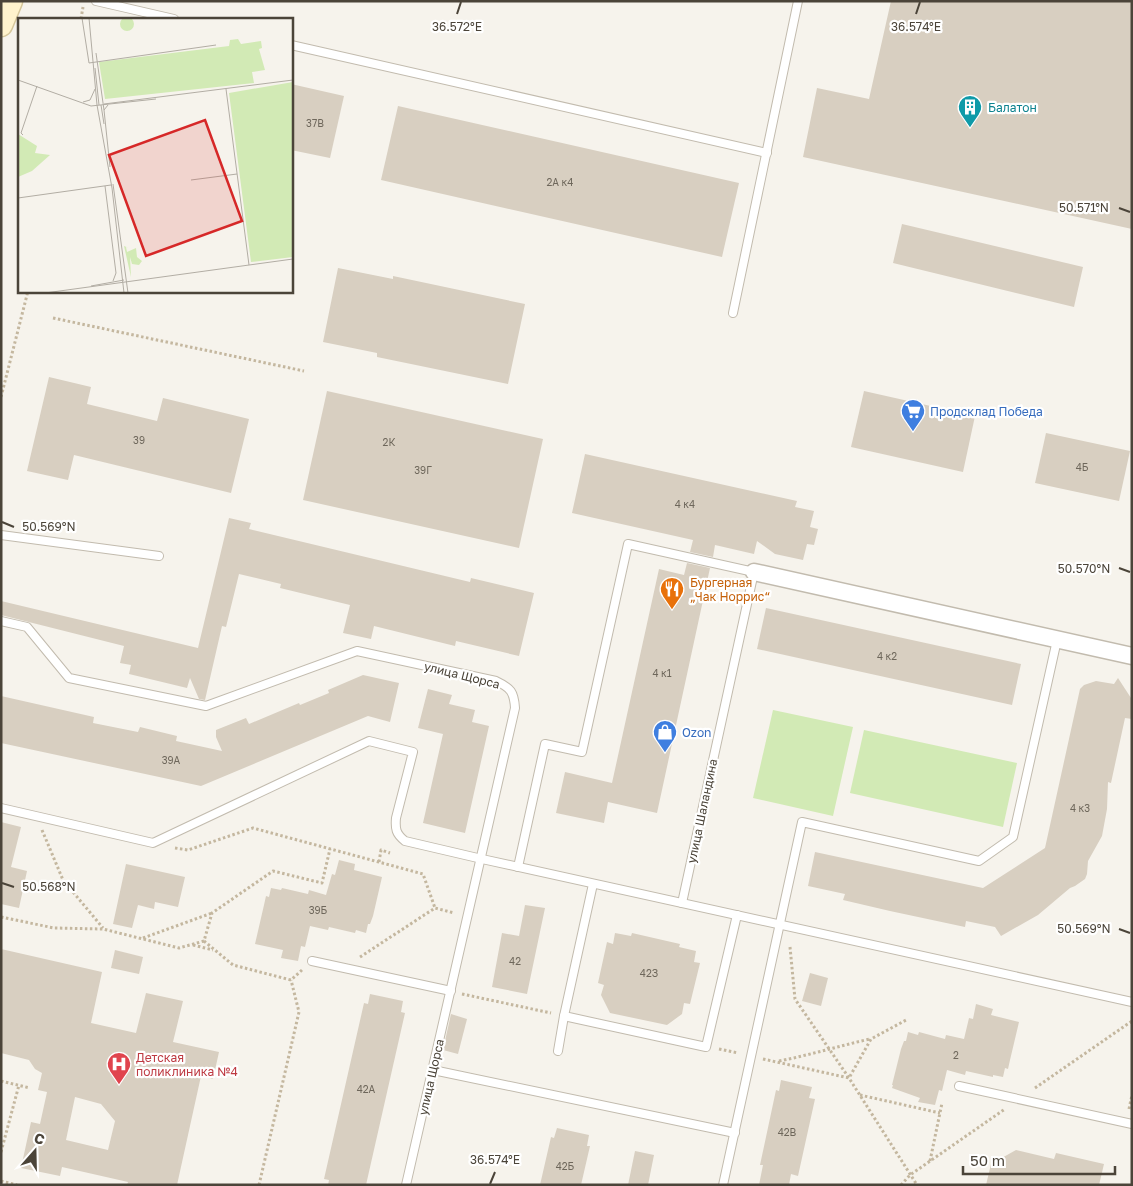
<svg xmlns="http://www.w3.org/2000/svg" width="1133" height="1186" viewBox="0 0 1133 1186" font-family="'Golos Text',sans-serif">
<rect width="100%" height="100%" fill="#f6f3ec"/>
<g fill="#d2eab5">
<polygon points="773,710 853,727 833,816 753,798"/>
<polygon points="864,730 1017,763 1003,827 850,793"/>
</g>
<g fill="#d8cfc1" fill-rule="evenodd">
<polygon points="891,1 1132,1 1132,229 803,157 817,88 869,99"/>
<polygon points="291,84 344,96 330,158 291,150"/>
<polygon points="398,106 739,183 722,257 381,180"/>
<polygon points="902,224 1083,267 1074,307 893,263"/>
<polygon points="338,268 393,279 393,276 525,304 508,384 377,357 377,353 323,342"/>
<polygon points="49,377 91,387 87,404 157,421 163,398 249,419 231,493 74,455 68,480 27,471"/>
<polygon points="327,391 543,439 519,548 303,500"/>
<polygon points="864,391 975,416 963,472 851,447"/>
<polygon points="1046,433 1130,451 1119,501 1035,483"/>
<polygon points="585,454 797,501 795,507 814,511 810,527 818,529 814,545 807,544 803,560 775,554 757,541 754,554 715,545 713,557 690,552 693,540 572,513"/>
<polygon points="229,518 251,523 249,529 470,582 471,578 534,593 519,656 456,641 455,646 374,626 371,639 343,633 350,605 280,588 281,584 239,574 226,627 222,626 205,700 199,699 190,678 187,688 129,674 131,665 120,663 124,646 1,615 1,601 198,648"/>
<polygon points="687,563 710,568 657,813 608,802 604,823 556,813 565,772 612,783 659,569 684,575"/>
<polygon points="766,608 1021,664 1012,705 757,649"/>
<polygon points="363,675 399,683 390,722 368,716 201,786 1,743 1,696 94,717 93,723 138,732 140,727 177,736 176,741 222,751 216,737 216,730 246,718 249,724 299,703 300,705 329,693 328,690"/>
<polygon points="1118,678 1131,698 1132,719 1125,718 1111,783 1108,782 1107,809 1102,836 1088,861 1087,874 1085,879 1075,886 1070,888 1038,915 1001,936 995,927 966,921 965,927 890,911 843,900 845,894 808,886 815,852 983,888 1045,848 1080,689 1084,685 1096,681 1114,684"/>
<polygon points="428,689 452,695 449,704 475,710 472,722 489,726 465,833 423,823 443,734 418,728"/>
<polygon points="1,822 21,827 11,867 27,871 19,908 1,904"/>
<polygon points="339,860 355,864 354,870 382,877 373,916 370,924 368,924 366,933 356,930 355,933 329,927 328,930 310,926 305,947 301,946 298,961 281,958 283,950 255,944 264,905 266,896 269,897 271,888 281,890 282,888 308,894 309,890 326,895 332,874 335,875"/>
<polygon points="126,864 185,877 178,907 155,902 154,909 138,905 132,928 113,924"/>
<polygon points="525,905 545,908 527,994 492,987 502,933 519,936"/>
<polygon points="615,933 631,936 632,933 680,944 679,947 696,951 694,962 700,963 690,1004 684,1003 682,1014 667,1025 610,1013 601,995 604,985 598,983 607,942 613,944"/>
<path d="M1,949L102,972L91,1023L136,1033L146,993L183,1001L173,1042L219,1052L213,1079L201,1076L177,1185H127L128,1182L62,1167L60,1176L21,1168L31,1122L40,1124L47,1092L38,1090L42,1073L35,1069L29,1060L1,1053ZM75,1097L101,1104L115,1121L108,1150L66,1140Z"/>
<polygon points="115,950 143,957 139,974 111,968"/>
<polygon points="810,973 828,978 821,1006 802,1001"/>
<polygon points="370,994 403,1001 401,1012 405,1013 366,1185 328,1185 329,1180 324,1179 364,1003 368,1004"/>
<polygon points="976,1004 993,1009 991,1015 1019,1022 1010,1060 1008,1069 1005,1068 1003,1077 993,1075 993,1077 966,1071 965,1075 947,1070 942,1091 939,1090 935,1105 918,1102 920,1098 892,1088 893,1085 892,1085 901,1049 904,1041 906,1041 908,1032 918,1035 919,1032 945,1039 946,1035 964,1039 969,1018 973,1019"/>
<polygon points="451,1014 467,1019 458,1054 443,1050"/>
<polygon points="781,1080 812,1087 809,1098 815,1099 798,1176 791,1174 789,1185 759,1185 763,1165 760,1165 776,1090 779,1091"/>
<polygon points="557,1128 589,1135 587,1146 590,1146 581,1185 540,1185 551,1137 554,1138"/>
<polygon points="1016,1150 1054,1159 1056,1153 1104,1164 1099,1185 986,1185 991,1164"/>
<polygon points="635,1151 654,1155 648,1185 628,1185"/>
</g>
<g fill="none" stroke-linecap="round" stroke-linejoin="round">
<g stroke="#c2bbae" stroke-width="10">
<g id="lane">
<polyline points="96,1 174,19"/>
<polyline points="291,45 767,153"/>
<polyline points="733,313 798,1"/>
<polyline points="1,535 159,556"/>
<path d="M1,621L27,627L69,678L206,706L357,651L496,681C511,688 514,692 515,708L406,1185"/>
<path d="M1,808L153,843L369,741L413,752L396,818C395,829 396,834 405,841L482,859L1132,1002"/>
<polyline points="518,867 545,744 582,752 628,544 754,572 682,903"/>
<polyline points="593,884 564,1016 706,1047 737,915"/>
<polyline points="312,961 451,991"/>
<polyline points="558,1051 564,1016"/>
<polyline points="433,1070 735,1133"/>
<polyline points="959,1086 1132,1124"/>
<polyline points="723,1185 802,822 979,861 1013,837 1057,640"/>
</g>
</g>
<g stroke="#c2bbae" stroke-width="19">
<polyline id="street" points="754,572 1132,656"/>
</g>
<g stroke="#d6c79b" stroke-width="25">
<polyline id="secondary" points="1,25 11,1"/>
</g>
<g stroke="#c4b79f" stroke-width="3" stroke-dasharray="2.5 2.5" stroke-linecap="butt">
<polyline points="81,19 83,7"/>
<polyline points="53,318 304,371"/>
<polyline points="1,397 28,291"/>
<polyline points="42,830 63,880 103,928"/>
<polyline points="175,848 188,850 253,828 423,874 435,908"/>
<polyline points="379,862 381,850 390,853"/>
<polyline points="1,917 54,928 103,929 179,948 204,941"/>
<polyline points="143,938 212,913"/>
<polyline points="193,945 213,950"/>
<polyline points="790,947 795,999 849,1078 917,1185"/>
<polyline points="360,957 435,908 454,913"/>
<polyline points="302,970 291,980 233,965 204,941 212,913 273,871 322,883 330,849"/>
<polyline points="462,994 551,1013"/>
<polyline points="719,1049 738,1053"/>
<polyline points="763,1059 849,1078 871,1039 908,1019"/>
<path d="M779,1061C810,1055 839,1046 870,1039"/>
<polyline points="1,1081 30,1088"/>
<polyline points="1035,1088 1132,1021"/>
<polyline points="860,1095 940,1113"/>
<polyline points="1129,1109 1132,1095"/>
<polyline points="1,1152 19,1085"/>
<polyline points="930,1161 942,1103"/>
<polyline points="1,1181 17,1185"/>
<polyline points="259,1185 299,1012 291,980"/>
<polyline points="901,1185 910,1175 1005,1109"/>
</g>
<use href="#lane" stroke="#fff" stroke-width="8"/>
<use href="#street" stroke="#fff" stroke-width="16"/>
<use href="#secondary" stroke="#fff3cd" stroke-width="22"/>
</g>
<path fill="none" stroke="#4b4439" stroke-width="2" d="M457,14L461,2M916,14L920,2M1119,208L1130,212M2,522L14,527M1119,568L1130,572M2,883L14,887M1119,929L1130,933M490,1184L495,1172"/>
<defs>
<g id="building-pin" transform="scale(1.25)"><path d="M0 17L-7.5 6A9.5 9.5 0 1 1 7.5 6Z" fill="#0f9aa8" stroke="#fff"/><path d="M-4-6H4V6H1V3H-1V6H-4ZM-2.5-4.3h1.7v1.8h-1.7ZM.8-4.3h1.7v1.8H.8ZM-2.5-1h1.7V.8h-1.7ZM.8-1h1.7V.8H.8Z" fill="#fff"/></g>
<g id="supermarket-pin" transform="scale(1.25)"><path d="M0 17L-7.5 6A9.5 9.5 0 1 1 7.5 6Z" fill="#3f7fe0" stroke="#fff"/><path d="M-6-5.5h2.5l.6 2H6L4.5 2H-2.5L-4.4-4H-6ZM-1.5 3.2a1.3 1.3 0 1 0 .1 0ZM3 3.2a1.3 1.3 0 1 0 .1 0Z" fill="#fff"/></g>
<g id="restaurant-pin" transform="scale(1.25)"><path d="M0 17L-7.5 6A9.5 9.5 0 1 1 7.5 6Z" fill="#e8710a" stroke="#fff"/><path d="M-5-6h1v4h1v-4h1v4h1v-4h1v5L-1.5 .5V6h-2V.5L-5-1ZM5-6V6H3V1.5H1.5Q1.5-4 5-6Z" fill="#fff"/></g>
<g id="shop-pin" transform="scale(1.25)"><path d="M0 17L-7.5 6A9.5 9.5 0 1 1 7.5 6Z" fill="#3f7fe0" stroke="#fff"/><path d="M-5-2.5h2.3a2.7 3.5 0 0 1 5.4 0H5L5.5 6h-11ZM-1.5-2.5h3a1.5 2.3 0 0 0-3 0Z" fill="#fff"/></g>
<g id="hospital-pin" transform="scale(1.25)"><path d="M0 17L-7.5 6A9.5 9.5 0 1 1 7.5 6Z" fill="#e0444e" stroke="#fff"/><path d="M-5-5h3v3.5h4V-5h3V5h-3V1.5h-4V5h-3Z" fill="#fff"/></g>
</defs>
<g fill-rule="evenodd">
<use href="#building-pin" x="970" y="107"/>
<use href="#supermarket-pin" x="913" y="411"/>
<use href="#restaurant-pin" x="672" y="589"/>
<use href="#shop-pin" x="665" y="732"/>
<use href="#hospital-pin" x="119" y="1064"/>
</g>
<g text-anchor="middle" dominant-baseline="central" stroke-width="4.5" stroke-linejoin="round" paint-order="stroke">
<g font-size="10" fill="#6e675b">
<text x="315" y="123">37В</text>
<text x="560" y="182">2А к4</text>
<text x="139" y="440">39</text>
<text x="389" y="442">2К</text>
<text x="1082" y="467">4Б</text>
<text x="423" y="470">39Г</text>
<text x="685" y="504">4 к4</text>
<text x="887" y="656">4 к2</text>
<text x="662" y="673">4 к1</text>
<text x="171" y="760">39А</text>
<text x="1080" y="808">4 к3</text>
<text x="318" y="910">39Б</text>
<text x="515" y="961">42</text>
<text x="649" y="973">42З</text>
<text x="956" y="1055">2</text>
<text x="366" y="1089">42А</text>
<text x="787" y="1132">42В</text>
<text x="565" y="1166">42Б</text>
</g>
<g font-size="12" fill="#0d838f" stroke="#fff" text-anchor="start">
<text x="988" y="107">Балатон</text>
</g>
<g font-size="12" fill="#366cbe" stroke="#fff" text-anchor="start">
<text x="930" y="411">Продсклад Победа</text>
<text x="682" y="732">Ozon</text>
</g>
<g font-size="12" fill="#c56008" stroke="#fff" text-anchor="start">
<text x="690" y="582">Бургерная<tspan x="690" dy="14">„Чак Норрис“</tspan></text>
</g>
<g font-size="12" fill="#4b4439" stroke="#fff">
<text transform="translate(462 675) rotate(14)">улица Щорса</text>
<text transform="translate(702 811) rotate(-78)">улица Шаландина</text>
<text transform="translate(431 1077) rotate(-77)">улица Щорса</text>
</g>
<g font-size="12" fill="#be3a42" stroke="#fff" text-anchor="start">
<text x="136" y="1057">Детская<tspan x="136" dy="14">поликлиника №4</tspan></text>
</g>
</g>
<g transform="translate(18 18)">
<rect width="275" height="275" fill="#f6f3ec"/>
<path d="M102 6a7 7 0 1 1 14 0a7 7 0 1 1-14 0ZM220,21L223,26L243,23L244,30L241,31L247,52L234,54L236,65L87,81L81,44L211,28L212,22ZM275,64V239L233,244L211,75ZM0,116L19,128L17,135L32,137L14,153L0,159ZM106,228L111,230L108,229L109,234L118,230L119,239L124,243L121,247L114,246L112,239L113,259Z" fill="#d2eab5"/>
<path fill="none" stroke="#b2ada4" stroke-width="1" d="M64,0L71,45L198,27M71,0L79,87L94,170L106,275M78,35L86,92M77,50L81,87M0,62L73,88L138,81M208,71L231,247M65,84L72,82L77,71M86,86L275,62M83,87L86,106M90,87L86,92L92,149M5,117L3,115L19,68M173,162L219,156M95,166L110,275M87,168L98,255L95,263M0,180L93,167M73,268L106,262M27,275L275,241"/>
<path fill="#d62828" fill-opacity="0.15" stroke="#d62828" stroke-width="2.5" d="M187,102L224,203L128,238L91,137Z"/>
<rect width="275" height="275" fill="none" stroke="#4b4439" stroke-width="2.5"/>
</g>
<g font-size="12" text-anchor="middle" fill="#4b4439" stroke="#fff" stroke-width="4.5" stroke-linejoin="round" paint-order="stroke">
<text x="457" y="31">36.572°E</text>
<text x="916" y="31">36.574°E</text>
<text x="1084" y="212">50.571°N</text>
<text x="49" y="531">50.569°N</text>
<text x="1084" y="573">50.570°N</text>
<text x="49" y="891">50.568°N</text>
<text x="1084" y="933">50.569°N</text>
<text x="495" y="1164">36.574°E</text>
</g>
<rect width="1133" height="1186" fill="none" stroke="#4b4439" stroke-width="5"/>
<g transform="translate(35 1151) rotate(20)" stroke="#ffffff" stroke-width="4" paint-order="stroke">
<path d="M0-4L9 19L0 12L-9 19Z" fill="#4b4439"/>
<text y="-8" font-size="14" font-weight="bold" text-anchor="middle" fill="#4b4439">С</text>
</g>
<path d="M963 1166v8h152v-8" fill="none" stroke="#4b4439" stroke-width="2.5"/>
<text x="970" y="1166" font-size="15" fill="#4b4439" stroke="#ffffff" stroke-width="4" paint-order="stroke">50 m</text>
</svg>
